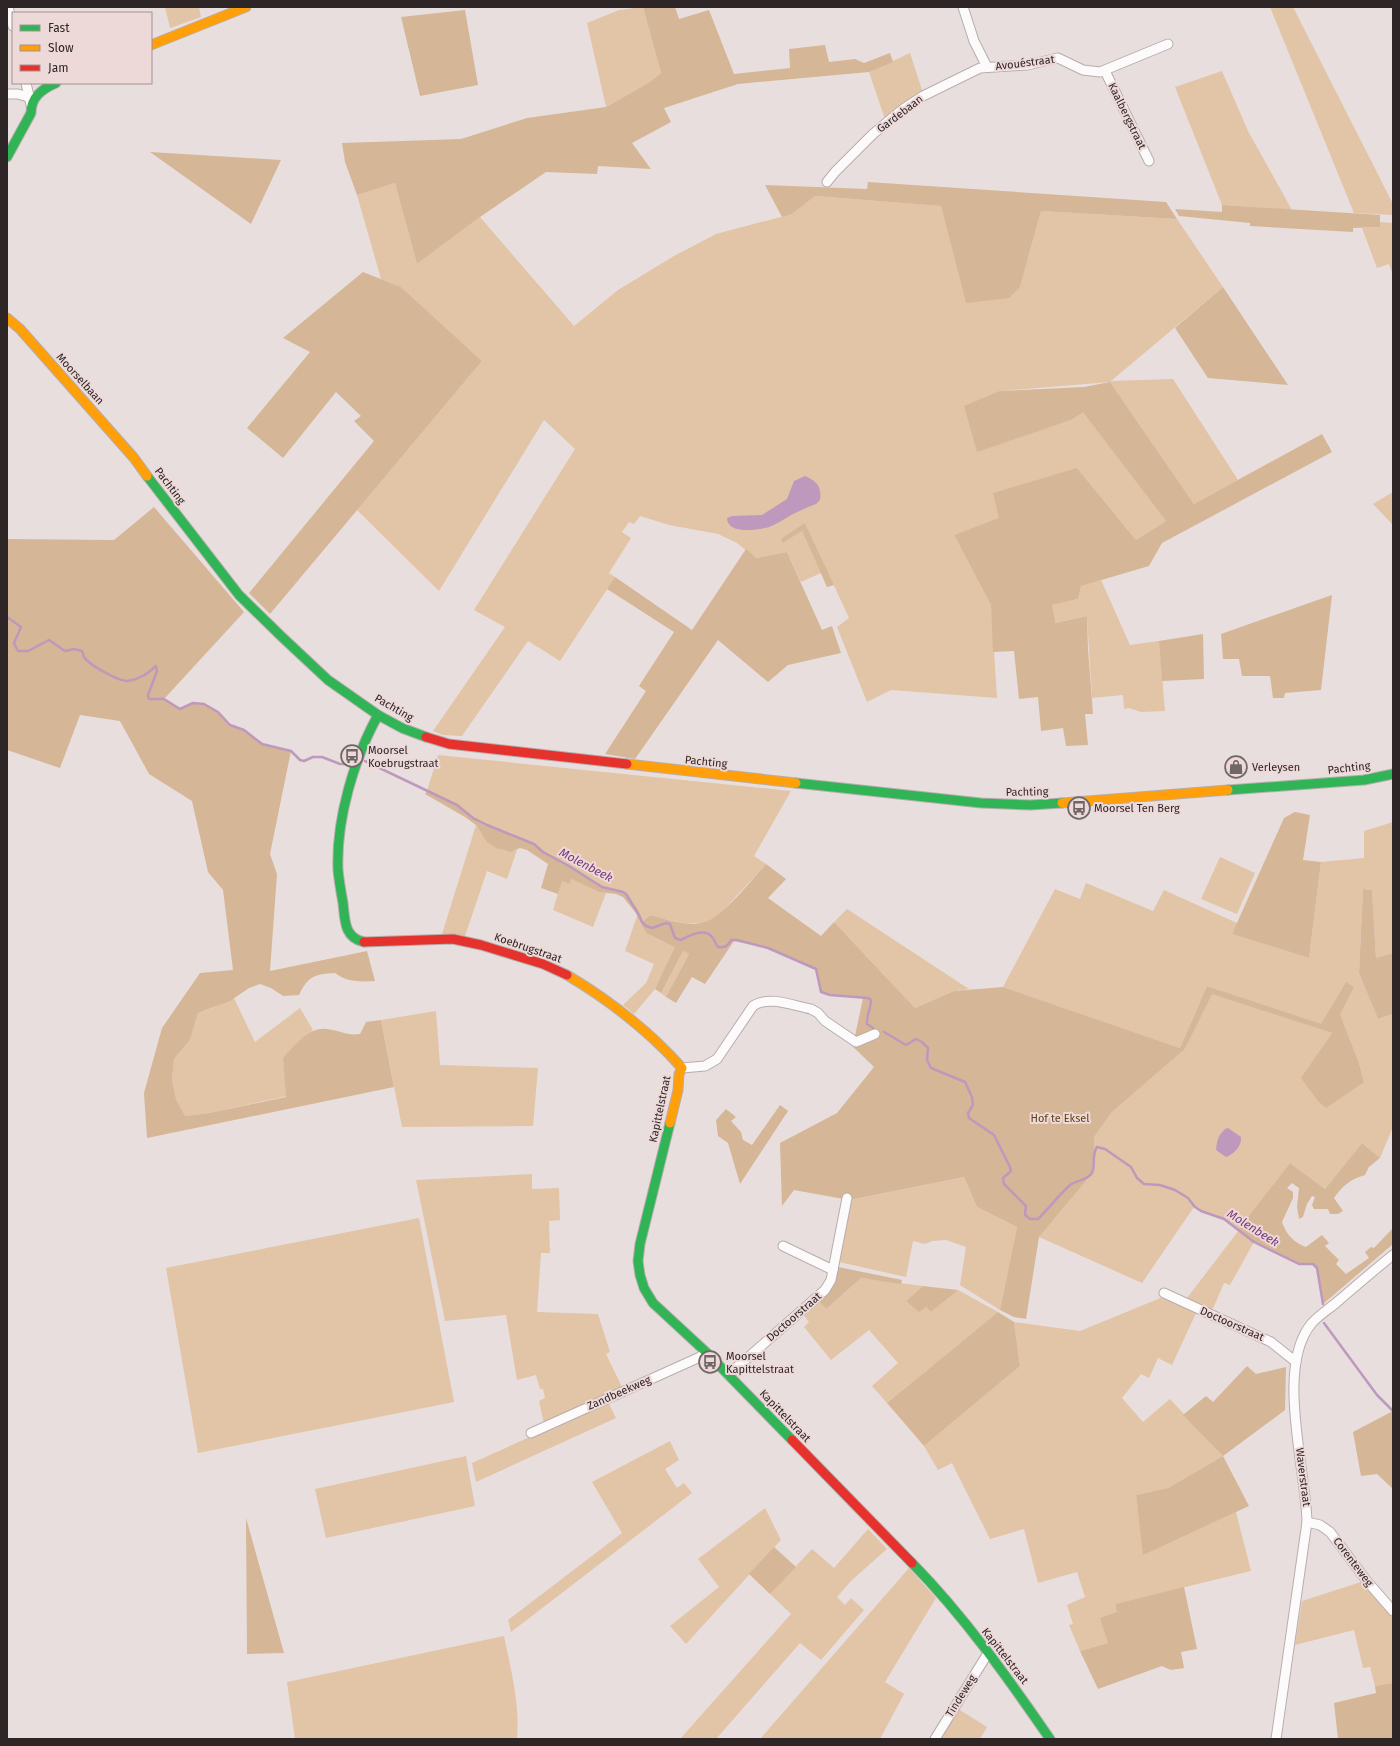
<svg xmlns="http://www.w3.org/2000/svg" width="1400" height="1746" viewBox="0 0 1400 1746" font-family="'Fira Sans',sans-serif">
<rect width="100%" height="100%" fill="#e9dede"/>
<g fill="#e2c4a6">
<polygon points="165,7 199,7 201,17 170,28"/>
<polygon points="643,7 661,73 650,82 606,107 587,23 619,10"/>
<polygon points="1270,7 1293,7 1393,204 1393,215 1354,213"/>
<polygon points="910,53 923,93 885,119 869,72"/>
<polygon points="1222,71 1248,131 1292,210 1222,205 1175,87"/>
<polygon points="395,183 417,264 480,217 574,326 618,290 674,256 716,234 792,214 815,196 941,206 966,302 1020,287 1041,211 1177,219 1223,287 1111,381 1173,379 1238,480 1194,504 1110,382 1000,391 977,451 1071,420 1083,411 1166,521 1136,540 1077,468 1000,518 954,535 991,605 997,698 891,690 867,702 837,627 849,618 805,523 783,543 802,531 821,573 801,582 787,552 756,558 737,543 718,534 669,525 640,516 634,524 629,522 622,532 631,538 609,573 615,577 560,661 528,641 462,736 443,735 433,731 505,627 474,610 575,449 544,420 439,591 357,510 482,361 401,287 381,279 357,195"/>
<polygon points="1380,222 1393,223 1393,275 1389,264 1377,268 1362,228 1380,227"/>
<polygon points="1393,492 1393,525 1373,504"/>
<polygon points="1101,580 1130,645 1159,641 1165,711 1141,712 1129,708 1124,709 1123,695 1092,698 1087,616 1054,623 1052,605 1078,599 1081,586"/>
<polygon points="438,755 791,791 754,856 766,864 717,917 704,923 684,923 649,916 642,922 638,913 626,894 602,887 569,866 543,852 534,844 487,825 473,818 457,805 427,791"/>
<polygon points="1393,822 1393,953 1376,958 1372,890 1363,889 1359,973 1378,1019 1393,1014 1393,1127 1380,1158 1362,1143 1325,1189 1290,1163 1240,1230 1254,1242 1230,1285 1224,1283 1212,1311 1187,1298 1239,1230 1224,1219 1201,1211 1194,1207 1142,1283 1039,1237 1091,1175 1094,1168 1094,1137 1112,1112 1185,1049 1212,993 1332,1033 1302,1078 1364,1082 1359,1063 1340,1014 1346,982 1321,1025 1207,986 1180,1048 1003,987 1055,889 1080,899 1086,883 1153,911 1164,890 1237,923 1232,934 1309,958 1321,862 1364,858 1364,831"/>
<path d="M476,825C484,839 500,856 517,850L507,879L487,871L465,936L442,934Z"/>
<polygon points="1220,857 1255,873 1237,914 1201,899"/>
<polygon points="571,879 599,892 606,893 593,927 553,910 562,880"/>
<polygon points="847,909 969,989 954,991 915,1008 834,922"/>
<polygon points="637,916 646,933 676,947 655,989 634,1014 623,1005 646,983 654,964 625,951"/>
<polygon points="683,951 689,954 666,997 661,993"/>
<polygon points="234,998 255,1042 300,1008 313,1030 283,1058 287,1096 209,1113 185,1116 176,1099 172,1080 174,1059 190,1040 198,1013 215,1007"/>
<polygon points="436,1011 440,1065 538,1068 533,1126 402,1127 381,1020"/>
<polygon points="532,1174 532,1189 559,1188 560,1220 549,1221 550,1253 541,1253 537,1312 598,1314 610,1352 606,1354 623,1389 544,1424 539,1401 545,1398 543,1389 540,1389 536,1375 517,1380 506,1315 445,1321 416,1180"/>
<polygon points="964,1177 977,1207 1017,1227 1000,1310 960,1285 966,1247 946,1240 932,1241 925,1244 913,1241 906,1277 839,1262 849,1200"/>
<polygon points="419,1218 454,1402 198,1453 166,1268"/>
<polygon points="861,1278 923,1286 906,1301 926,1307 931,1312 958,1290 998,1312 887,1403 872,1386 898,1363 869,1330 831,1360 804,1327 809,1322 802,1313 818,1300 826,1309"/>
<polygon points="1163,1297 1197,1311 1172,1365 1158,1358 1149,1378 1141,1374 1122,1398 1143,1422 1170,1399 1223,1456 1168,1488 1136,1495 1144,1554 1236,1512 1251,1571 1115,1604 1118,1612 1108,1643 1080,1651 1069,1625 1073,1624 1067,1605 1085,1597 1077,1572 1038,1583 1024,1529 990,1539 952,1463 938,1470 924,1446 1020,1366 1014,1322 1080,1331"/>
<polygon points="608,1402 616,1418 476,1482 472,1463"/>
<polygon points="670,1441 679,1460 665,1469 677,1488 684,1483 692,1493 511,1632 508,1620 622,1533 592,1482"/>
<polygon points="466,1456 475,1506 326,1538 315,1489"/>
<polygon points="765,1508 781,1540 686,1644 670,1626 719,1587 698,1559"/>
<polygon points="868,1529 887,1549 852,1580 837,1597 845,1605 851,1598 864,1610 821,1660 800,1643 716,1739 680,1739 791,1614 770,1594 812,1549 834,1568"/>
<polygon points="909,1568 936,1598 885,1682 904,1694 880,1739 760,1739"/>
<polygon points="1364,1581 1393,1615 1393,1683 1375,1686 1370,1667 1363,1668 1354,1630 1295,1645 1302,1601"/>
<path d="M504,1636C511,1670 520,1704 517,1739H295L287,1682Z"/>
<polygon points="955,1707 987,1727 980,1739 937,1739"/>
</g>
<g fill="#d5b696">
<polygon points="643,7 675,7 679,19 709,10 734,74 790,68 789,49 825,45 829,62 855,59 864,63 890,53 893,62 869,72 738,84 664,108 671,122 632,143 651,169 598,166 597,174 546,172 480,217 417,264 395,183 357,195 345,162 342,143 461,139 527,118 606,107 650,82 661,73"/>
<polygon points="465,10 478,85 420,96 401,17"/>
<polygon points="150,152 281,160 251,224"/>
<polygon points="868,182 1166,202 1177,219 1041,211 1020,287 1009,298 966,303 941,206 815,196 792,214 782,217 765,185 867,189"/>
<polygon points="1222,205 1380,215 1380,227 1353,228 1353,232 1250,226 1250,223 1179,216 1175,209 1222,212"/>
<polygon points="363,272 401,287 482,361 270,614 249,593 374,441 354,421 361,416 336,392 283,458 247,428 310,352 283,338"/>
<polygon points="1223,287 1288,385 1208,378 1175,328"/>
<polygon points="1110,382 1194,504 1322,434 1332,452 1162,543 1149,566 1081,586 1078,599 1052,605 1055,623 1087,616 1088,649 1093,714 1085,714 1088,745 1066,746 1063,728 1041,731 1038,697 1019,699 1014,651 993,652 991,605 954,535 999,518 993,493 1077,468 1136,540 1166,521 1083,412 1071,420 977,452 964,406 1000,391 1084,387"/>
<path d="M154,507L244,612L164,699L180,709L193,703L204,704L218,712L230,725L244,730L262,744L291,751L270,854L277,874L270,971L367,951L375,981C360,982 347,982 335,973C315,974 308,976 299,995L283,996L271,988L260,984L249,988L230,1001L198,1013L190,1040L174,1059L172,1080L176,1099L185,1116L209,1113L286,1097L283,1058C295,1046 308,1027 326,1029C339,1030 347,1036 360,1034L366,1022L381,1020L394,1087L147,1138L144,1093L162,1028L200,973L233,970L223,890L208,872L192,801L149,774L120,721L80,715L60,768L7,750V539L114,540Z"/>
<polygon points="805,523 834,585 827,587 802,531 783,543 781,539"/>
<polygon points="746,549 756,558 787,552 822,630 832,626 841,653 788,665 768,682 718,640 635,759 605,754 646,691 639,686 674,632 607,589 615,577 692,630"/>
<polygon points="1332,595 1321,690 1285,693 1284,698 1273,698 1270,676 1242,676 1239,659 1223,659 1221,634"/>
<polygon points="1203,634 1204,679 1162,681 1159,641"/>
<path d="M427,791L457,805L473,818L487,825L534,844L543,852L569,866L602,887L623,892L626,894L638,913L642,922L649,916H653C669,920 689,927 705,922C723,917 752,879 766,864L786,879L768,898L821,936L834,922L915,1008L954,991L1003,987L1180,1048L1207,986L1321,1024L1346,982L1354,987L1340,1014L1359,1063L1364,1082L1326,1108L1318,1101L1301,1078L1332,1033L1212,994L1185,1049L1112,1112L1094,1137V1168L1091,1175L1039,1237L1026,1319L1014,1317L1000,1310L1017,1227L977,1207L964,1177L849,1200L794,1190L782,1206L780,1143L837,1113L874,1067L849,1043L855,1036L863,998L830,995L821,992L815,969L768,948L734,941L705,984L692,977L676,1003L666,997L689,954L683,951L661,993L655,989L675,947L646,933L635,912L623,897L616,894L599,892L571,879L570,884L562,881L558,894L541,888L548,864L527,850L520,848L511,852L496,848L487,842L476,825L465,817L425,794Z"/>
<polygon points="1295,812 1310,815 1303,860 1321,862 1309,958 1232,934 1284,818"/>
<polygon points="1363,889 1372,890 1376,958 1393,953 1393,1014 1378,1019 1359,973"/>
<polygon points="780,1105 788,1111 740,1184 728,1143 718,1136 716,1120 726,1109 736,1117 731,1121 741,1132 743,1140 752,1145"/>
<path d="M1362,1143L1380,1158L1369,1167L1365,1175C1351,1179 1342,1186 1334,1198L1343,1211L1338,1214H1330L1328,1209H1314L1312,1205L1315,1197L1312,1196L1307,1204L1303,1217L1299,1219L1297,1207L1299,1188L1292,1183L1287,1188L1293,1192V1198L1282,1222C1286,1234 1294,1243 1306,1247L1322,1235L1329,1243L1325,1246L1339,1260L1336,1264L1346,1274L1369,1258L1365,1252L1371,1247L1374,1248L1393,1228V1244L1323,1304L1317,1269L1313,1264H1299L1254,1242L1239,1229L1290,1163L1325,1189Z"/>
<polygon points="838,1267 902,1280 901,1284 861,1278 826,1309 818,1300"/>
<polygon points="923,1286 958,1290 931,1312 926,1307 919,1312 906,1301"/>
<polygon points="998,1312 1014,1322 1020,1366 924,1446 887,1403"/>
<polygon points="1247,1366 1256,1374 1286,1367 1285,1410 1223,1456 1249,1506 1143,1555 1136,1495 1168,1488 1223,1456 1183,1415 1206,1396 1213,1402"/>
<polygon points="1393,1411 1393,1489 1377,1474 1361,1476 1353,1432"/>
<polygon points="246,1518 284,1653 247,1654"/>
<polygon points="774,1547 796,1567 770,1594 749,1574"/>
<polygon points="1184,1587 1197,1649 1181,1652 1184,1668 1171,1670 1162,1666 1098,1689 1080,1651 1108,1643 1100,1618 1117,1612 1115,1604"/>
<polygon points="1393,1683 1393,1739 1338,1739 1334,1703 1376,1693 1375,1686"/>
</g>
<g fill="#be99bd">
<path d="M805,476C817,481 822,487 820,500L816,504C808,507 799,511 791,515C784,519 777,524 769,527C758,530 727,535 727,518L732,516L762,515L787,499L794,481Z"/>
<path d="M1228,1128L1241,1137C1242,1146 1234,1154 1226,1157L1216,1150C1217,1140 1218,1136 1225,1129Z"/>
</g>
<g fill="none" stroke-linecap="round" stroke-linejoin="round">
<g stroke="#be99bd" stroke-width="2.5">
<path d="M7,617L21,627L14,643L18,651H28L49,640L65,651L74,649L82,651C83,653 83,655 84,657C89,665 120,682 128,681C140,679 147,674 156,666L157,671L148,695L149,699H164L180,709L193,703L204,704L218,712L230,725L244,730L262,744L291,751L300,760L304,761L313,757H322L340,764H350"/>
<path d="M365,761L457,805L473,818L487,825L534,844L543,852L569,866L602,887L623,892L626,894L638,913L642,922L646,926L652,928L666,923L670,924L675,938L681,940C688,936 704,928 711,936C714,938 715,943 718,947C725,948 728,946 731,940H737L768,948L816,969L821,992L830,995L868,998L871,1000C871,1009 866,1016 867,1024L873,1028"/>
<path d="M884,1032L906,1045L916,1039L922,1042L928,1048L927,1060L931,1068L965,1082L972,1097L973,1105L968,1113L969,1118L994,1135L1010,1167L1011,1171L1003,1178L1004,1184L1026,1206L1025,1215L1030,1219H1038C1049,1208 1059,1195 1070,1185C1076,1180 1087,1181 1092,1173C1096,1165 1091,1156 1097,1147L1105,1149L1131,1167L1137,1178L1144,1184L1160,1185L1175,1190L1188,1198L1195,1207L1201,1211L1224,1219L1254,1242L1299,1264H1313L1317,1268L1323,1304"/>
<polyline points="1324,1323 1377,1395 1393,1411"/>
</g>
<g stroke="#b6aeae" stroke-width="11">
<g id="street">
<polyline points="8,7 13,26"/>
<polyline points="963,7 974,41 987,67"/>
<polyline points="1105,71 1149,161"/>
<polyline points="26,83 31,105"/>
<polyline points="7,94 18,94 28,97"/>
<polyline points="827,182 835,172 873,134 903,109 923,96 980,68 1027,65 1058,58 1083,70 1100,72 1168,44"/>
<path d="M682,1068L705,1066L717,1059L753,1006C769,995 794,1006 811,1009L818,1013L825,1021L856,1042L875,1034"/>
<polyline points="783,1246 833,1270"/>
<polyline points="1164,1293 1271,1342 1296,1362"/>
<polyline points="728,1375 825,1290 831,1280 847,1198"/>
<polyline points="531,1433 700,1357 706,1352"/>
<polyline points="1307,1522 1320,1525 1330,1532 1366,1580 1393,1611"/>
<polyline points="935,1739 988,1653"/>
<path d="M1276,1739L1307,1522C1306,1469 1275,1366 1312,1323C1319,1315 1329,1309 1337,1302C1356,1286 1374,1270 1393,1255"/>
</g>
</g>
<g stroke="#b6aeae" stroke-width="11">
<g id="fast">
<path d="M7,157L31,113C31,97 42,89 56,83"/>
<polyline points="147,476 239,595 281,636 328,680 378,715 402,728 426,737"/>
<polyline points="796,783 981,803 1031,805 1062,803"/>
<polyline points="1228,790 1364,780 1393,774"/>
<path d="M364,942C344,938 345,920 343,903C341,892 339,881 338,870C336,819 354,759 378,715"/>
<polyline points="670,1123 640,1244 638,1261 640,1275 644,1288 653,1303 706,1352 792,1440"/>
<path d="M912,1563C964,1616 1008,1678 1050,1739"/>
</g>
</g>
<g stroke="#b6aeae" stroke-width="11">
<g id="slow">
<polyline points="151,45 246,7"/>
<polyline points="7,318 20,329 134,458 147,476"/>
<polyline points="627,764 796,783"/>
<polyline points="1062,803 1228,790"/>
<path d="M567,975C609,1000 649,1031 682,1068L679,1074L678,1090L670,1123"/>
</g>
</g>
<g stroke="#b6aeae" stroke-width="11">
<g id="jam">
<polyline points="426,737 449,744 627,764"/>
<polyline points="364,942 453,939 481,945 543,964 567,975"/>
<polyline points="792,1440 912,1563"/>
</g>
</g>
<use href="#street" stroke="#fcfafa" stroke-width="9"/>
<use href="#fast" stroke="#30b455" stroke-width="9"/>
<use href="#slow" stroke="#ff9f0a" stroke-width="9"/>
<use href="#jam" stroke="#e5322d" stroke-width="9"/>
</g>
<defs>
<g id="bus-ring" transform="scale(1.15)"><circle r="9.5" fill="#eed9d9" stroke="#6f6666" stroke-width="1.5"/><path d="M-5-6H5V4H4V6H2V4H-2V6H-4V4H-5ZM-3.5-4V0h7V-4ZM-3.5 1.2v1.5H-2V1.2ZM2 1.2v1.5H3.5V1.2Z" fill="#6f6666"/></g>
<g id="shop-ring" transform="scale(1.15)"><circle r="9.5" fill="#eed9d9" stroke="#6f6666" stroke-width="1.5"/><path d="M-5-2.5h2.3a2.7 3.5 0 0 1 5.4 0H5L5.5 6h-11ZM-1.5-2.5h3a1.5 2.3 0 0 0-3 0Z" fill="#6f6666"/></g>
</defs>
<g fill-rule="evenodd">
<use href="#bus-ring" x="352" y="756"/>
<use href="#shop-ring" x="1236" y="767"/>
<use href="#bus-ring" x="1079" y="808"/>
<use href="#bus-ring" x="710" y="1362"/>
</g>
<g text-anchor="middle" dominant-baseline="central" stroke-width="4" stroke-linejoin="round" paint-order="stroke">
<g font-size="11" fill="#2e2626" stroke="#eed9d9">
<text transform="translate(1025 63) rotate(-7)">Avouéstraat</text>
<text transform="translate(900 114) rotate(-37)">Gardebaan</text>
<text transform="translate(1127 116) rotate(64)">Kaalbergstraat</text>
<text transform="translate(80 379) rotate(48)">Moorselbaan</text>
<text transform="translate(170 486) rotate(53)">Pachting</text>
<text transform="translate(394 708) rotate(30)">Pachting</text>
<text transform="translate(706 762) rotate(6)">Pachting</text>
<text transform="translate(1349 768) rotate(-6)">Pachting</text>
<text transform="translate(1027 792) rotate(-1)">Pachting</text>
<text transform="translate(528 948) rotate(19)">Koebrugstraat</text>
<text transform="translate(660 1109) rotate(-78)">Kapittelstraat</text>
<text transform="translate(794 1317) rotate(-41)">Doctoorstraat</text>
<text transform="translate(1232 1324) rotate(24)">Doctoorstraat</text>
<text transform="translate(619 1393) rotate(-24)">Zandbeekweg</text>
<text transform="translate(785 1416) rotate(46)">Kapittelstraat</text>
<text transform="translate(1303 1477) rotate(83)">Waverstraat</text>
<text transform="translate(1353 1562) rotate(53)">Corenteweg</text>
<text transform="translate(1005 1656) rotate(52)">Kapittelstraat</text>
<text transform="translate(961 1696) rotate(-58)">Tindeweg</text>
</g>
<g font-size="11" fill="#2e2626" stroke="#eed9d9" text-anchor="start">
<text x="368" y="750">Moorsel<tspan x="368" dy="13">Koebrugstraat</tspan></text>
<text x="1252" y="767">Verleysen</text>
<text x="1094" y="808">Moorsel Ten Berg</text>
<text x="726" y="1356">Moorsel<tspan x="726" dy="13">Kapittelstraat</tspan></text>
</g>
<g font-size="11" fill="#624115" stroke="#eed9d9">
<text x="1060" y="1118">Hof te Eksel</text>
</g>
<g font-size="12" font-style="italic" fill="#76397a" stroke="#eed9d9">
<text transform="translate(586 865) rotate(28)">Molenbeek</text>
<text transform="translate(1253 1228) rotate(32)">Molenbeek</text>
</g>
</g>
<rect width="1400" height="1746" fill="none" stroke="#2e2626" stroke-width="16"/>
<rect x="12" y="12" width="140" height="72" fill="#eed9d9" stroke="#a19191"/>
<rect x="20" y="25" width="20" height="6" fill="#30b455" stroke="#a19191"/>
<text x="48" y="32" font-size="12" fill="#2e2626">Fast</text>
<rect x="20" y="45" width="20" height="6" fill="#ff9f0a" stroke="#a19191"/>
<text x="48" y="52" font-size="12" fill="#2e2626">Slow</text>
<rect x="20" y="65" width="20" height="6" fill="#e5322d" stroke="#a19191"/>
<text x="48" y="72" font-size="12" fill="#2e2626">Jam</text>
</svg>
